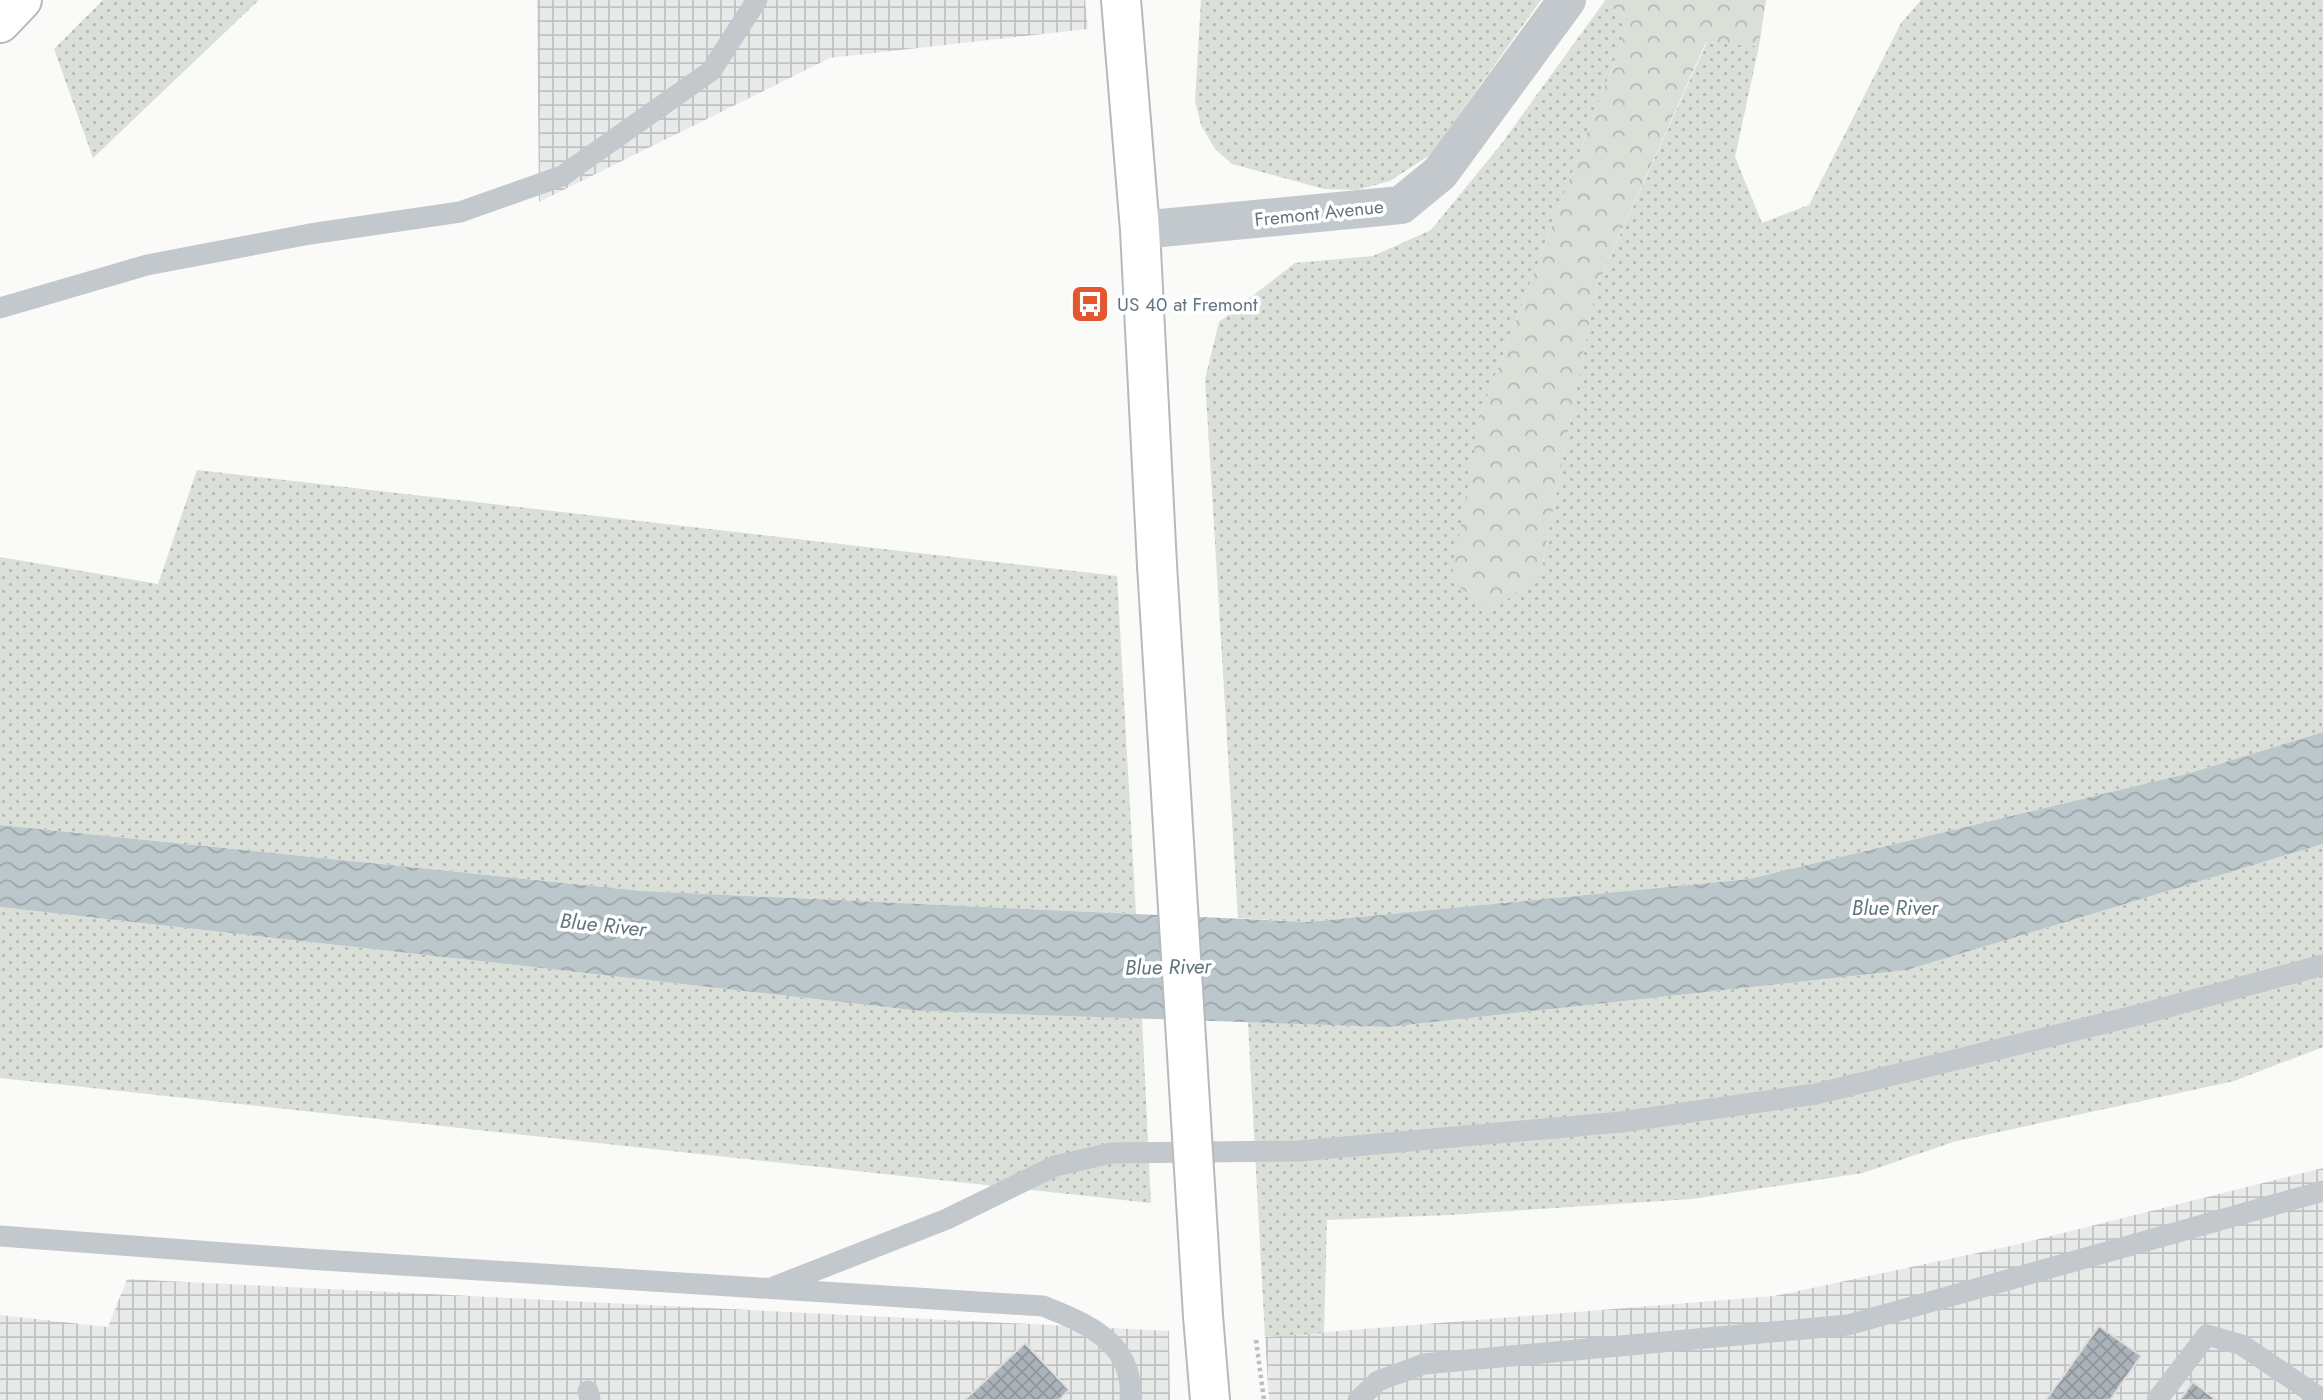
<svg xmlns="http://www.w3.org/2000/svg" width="2323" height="1400" viewBox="0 0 2323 1400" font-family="Jost,sans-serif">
<defs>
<pattern id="industrial-grid" width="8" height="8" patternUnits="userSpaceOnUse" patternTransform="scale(1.75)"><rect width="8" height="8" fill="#e8e9e9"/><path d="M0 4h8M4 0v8" fill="none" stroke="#c0c1c2"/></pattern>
<pattern id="grass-dots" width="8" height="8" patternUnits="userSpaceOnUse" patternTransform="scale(1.75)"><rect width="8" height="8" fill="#dadfd7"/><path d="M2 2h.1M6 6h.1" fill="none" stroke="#b4b9b4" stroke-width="1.8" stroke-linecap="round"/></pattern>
<pattern id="forest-crowns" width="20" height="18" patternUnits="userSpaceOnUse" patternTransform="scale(1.75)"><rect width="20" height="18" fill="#dadfd7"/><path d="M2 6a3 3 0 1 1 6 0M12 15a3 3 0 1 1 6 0" fill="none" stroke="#b4b9b4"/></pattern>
<pattern id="water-waves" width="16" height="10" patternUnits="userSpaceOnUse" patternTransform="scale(1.75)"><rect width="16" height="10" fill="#bbc7cb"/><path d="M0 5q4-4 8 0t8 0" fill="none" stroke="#9ca6aa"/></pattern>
<pattern id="building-cross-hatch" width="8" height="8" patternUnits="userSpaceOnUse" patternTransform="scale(1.75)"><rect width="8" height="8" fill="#aab3b9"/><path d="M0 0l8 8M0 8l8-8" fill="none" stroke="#8e969c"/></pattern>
</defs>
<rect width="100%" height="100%" fill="#fafaf8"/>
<g fill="url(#industrial-grid)">
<polygon points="537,0 1085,0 1088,29 830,58 539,202"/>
<polygon points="2323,1168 2323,1400 1269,1400 1265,1337 1774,1296 2015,1245"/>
<polygon points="127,1279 1169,1331 1170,1400 0,1400 0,1315 108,1327"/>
</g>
<g fill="url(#grass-dots)">
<polygon points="103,0 259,0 93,158 54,49"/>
<polygon points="1201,0 1541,0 1430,155 1390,181 1357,190 1324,189 1232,164 1215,149 1201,125 1195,101"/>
<polygon points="1921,0 2323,0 2323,732 2190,773 1749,879 1308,922 1238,918 1205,379 1219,322 1295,263 1373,256 1431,230 1502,143 1604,2 1630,20 1481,413 1541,572 1596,288 1707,42 1759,46 1735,157 1762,223 1809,205 1901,23"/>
<polygon points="197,470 1117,576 1136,914 643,891 0,825 0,557 158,584"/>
<polygon points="2323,844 2323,1047 2234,1081 1953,1142 1863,1173 1692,1199 1449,1215 1327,1220 1324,1333 1265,1337 1248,1022 1388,1027 1907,970"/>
<polygon points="0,907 921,1011 1142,1018 1151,1203 0,1078"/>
</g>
<polygon fill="url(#forest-crowns)" points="1605,0 1766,0 1759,46 1706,42 1596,288 1541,572 1493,611 1451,581 1481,413 1630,20 1604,2"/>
<polygon fill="url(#water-waves)" points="2323,732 2323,844 1907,970 1388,1027 921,1011 0,907 0,825 643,891 1308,922 1749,879 2190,773"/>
<g fill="url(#building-cross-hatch)" stroke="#dcdcda" stroke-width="2">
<polygon points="2099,1326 2141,1356 2110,1400 2046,1400"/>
<polygon points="1025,1343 1069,1390 1059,1400 965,1400"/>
<polygon points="2193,1382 2216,1400 2180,1400"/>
</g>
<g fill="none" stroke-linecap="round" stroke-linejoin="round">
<g stroke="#b5babe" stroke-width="42">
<g id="primary">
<polyline points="1121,0 1140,230 1157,565"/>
<polyline points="1203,1316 1210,1400"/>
</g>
</g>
<g stroke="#b4b9bd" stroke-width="42">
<polyline id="motorway" points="0,23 22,0"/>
</g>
<polyline stroke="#bbbfc2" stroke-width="4.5" stroke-dasharray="3.5 3.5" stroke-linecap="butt" points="1256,1340 1264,1400"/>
<g stroke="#c3c8cc" stroke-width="21">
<polyline points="0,308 147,265 310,234 460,212 562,176 711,71 757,0"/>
<path d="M0,1236L307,1259L1043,1306C1088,1324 1135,1343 1130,1400"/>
<polyline points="771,1288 947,1219 1055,1166 1111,1153 1299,1151 1621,1122 1816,1094 2142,1014 2323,965"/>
<polyline points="588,1391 590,1400"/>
<polyline points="1358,1400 1378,1381 1424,1364 1848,1325 2323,1191"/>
<polyline points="2157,1400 2207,1335 2242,1345 2323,1400"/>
</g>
<polyline stroke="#c3c8cc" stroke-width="38" points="1140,230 1401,205 1440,173 1567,0"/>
<use href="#primary" stroke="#fff" stroke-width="38"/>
<use href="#motorway" stroke="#fff" stroke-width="38"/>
<g stroke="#b5babe" stroke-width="42" stroke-linecap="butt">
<polyline id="primary-bridge" points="1157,565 1203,1316"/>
</g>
<use href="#primary-bridge" stroke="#fff" stroke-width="38"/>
</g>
<defs>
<g id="bus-square" transform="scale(2.0125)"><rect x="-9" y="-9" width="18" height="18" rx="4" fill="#e4572e" stroke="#fff"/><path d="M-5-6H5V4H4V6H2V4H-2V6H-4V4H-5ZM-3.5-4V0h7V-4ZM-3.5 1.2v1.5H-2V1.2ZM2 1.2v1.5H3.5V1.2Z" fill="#fff"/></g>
</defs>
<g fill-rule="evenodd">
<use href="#bus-square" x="1090" y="304"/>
</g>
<g text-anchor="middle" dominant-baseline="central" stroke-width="7" stroke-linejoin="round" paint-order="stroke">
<g font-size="19" fill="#657683" stroke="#fff">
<text transform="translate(1319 213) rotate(-6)">Fremont Avenue</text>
</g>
<g font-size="19" fill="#657683" stroke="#fff" text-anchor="start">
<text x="1117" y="304">US 40 at Fremont</text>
</g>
<g font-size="21" font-style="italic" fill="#60757c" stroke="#fff">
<text x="1895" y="908">Blue River</text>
<text transform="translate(603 925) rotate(6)">Blue River</text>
<text transform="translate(1168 967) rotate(-1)">Blue River</text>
</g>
</g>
</svg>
